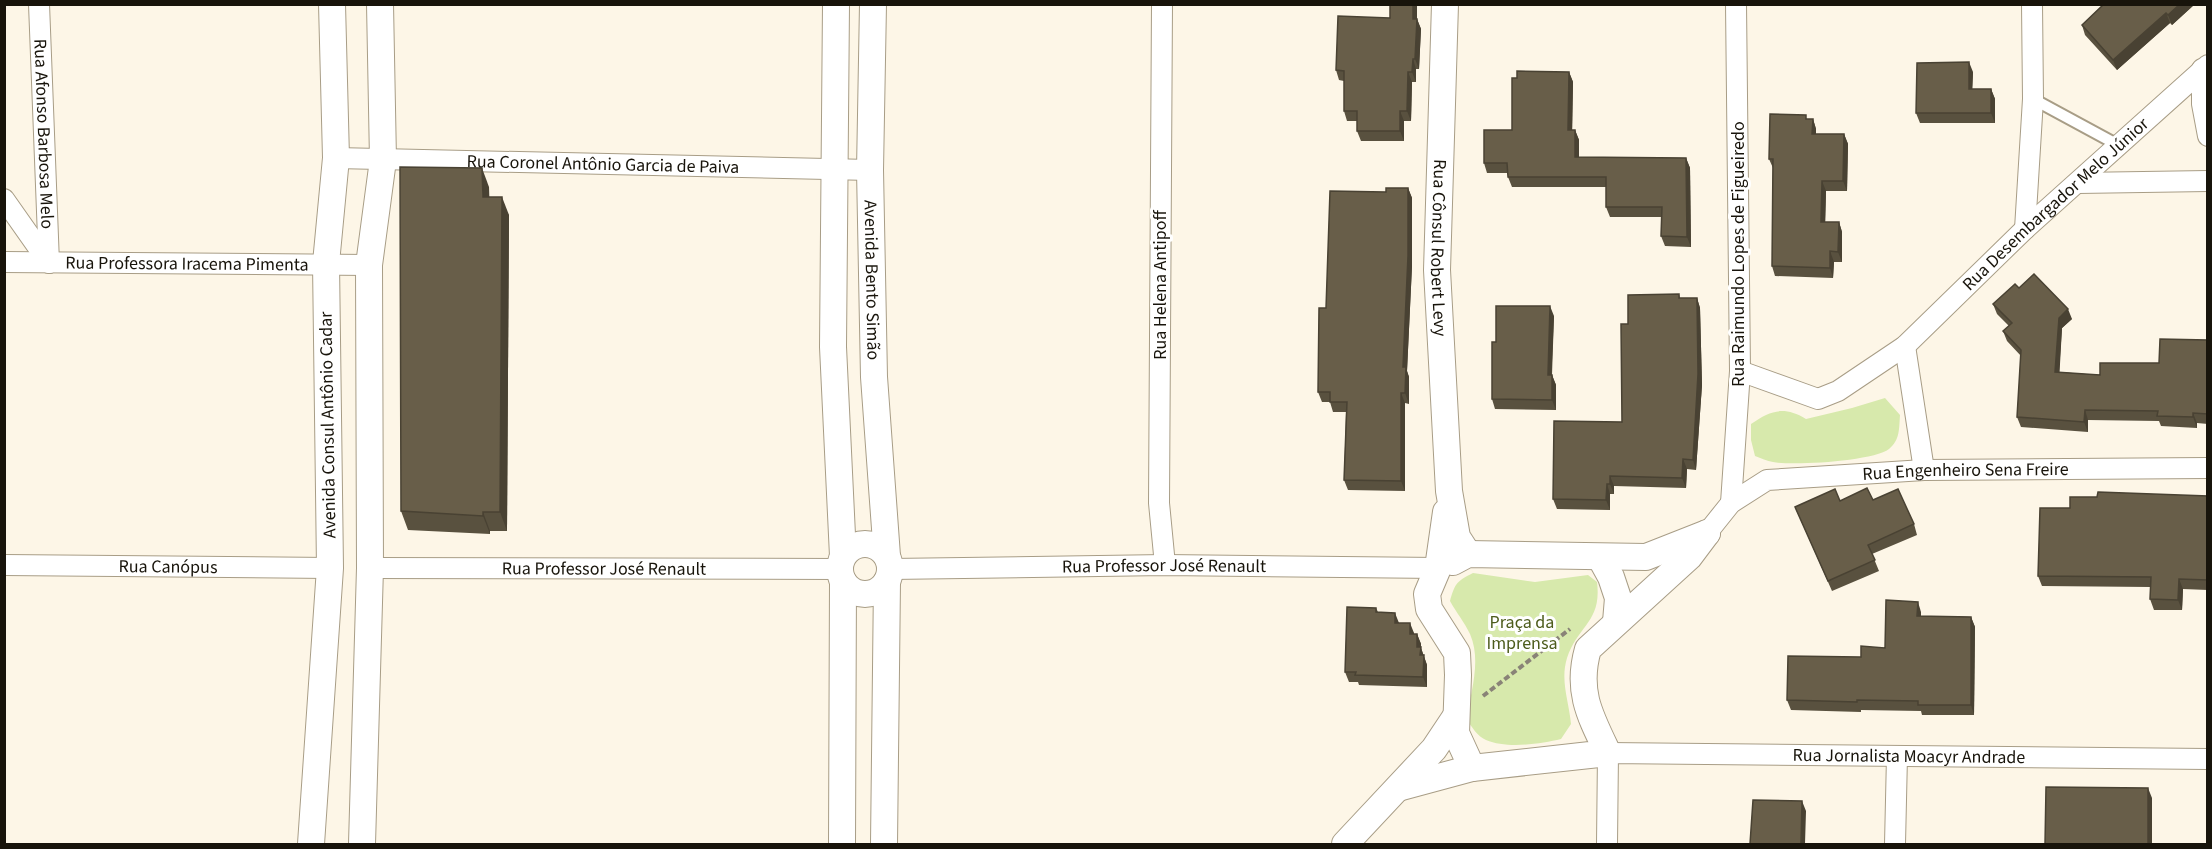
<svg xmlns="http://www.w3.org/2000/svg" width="2212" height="849" viewBox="0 0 2212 849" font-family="'Source Sans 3',sans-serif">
<rect width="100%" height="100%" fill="#fdf6e7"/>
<g fill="#d7e9ac">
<path d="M1885,398L1900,415C1899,429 1900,440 1889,449C1874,461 1793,466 1773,462C1767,461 1761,458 1755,456L1751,440V424C1771,410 1784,406 1806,419L1852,408Z"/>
<path d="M1473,573L1535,582L1588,575L1597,582C1602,622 1578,625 1567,658C1560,681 1569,701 1571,724L1561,739C1540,744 1507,749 1486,740C1477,736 1472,727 1467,720C1470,692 1482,662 1470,634C1465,623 1456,612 1450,601C1455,583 1457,581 1473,573Z"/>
</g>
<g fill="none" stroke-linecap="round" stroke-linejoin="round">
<g stroke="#a89d86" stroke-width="14">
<polyline id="service" points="2033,99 2118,145"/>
</g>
<g stroke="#a89d86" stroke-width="22">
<g id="minor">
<path id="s1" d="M39,4L49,263"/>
<polyline points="1162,4 1159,503 1165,565"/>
<polyline points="2202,69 2202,104 2208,136"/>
<path id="s2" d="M336,158L870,170"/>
<polyline points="2078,183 2208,181"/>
<polyline points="4,199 49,263"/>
<polyline points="2025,229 2033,99 2032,4"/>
<path id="s3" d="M4,262L369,265"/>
<polyline points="1905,346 1924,470"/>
<path id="s4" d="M1740,371L1818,399L1838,391L1905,346L2025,229L2208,65"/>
<polyline points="1731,503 1740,371 1736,4"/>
<path id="s5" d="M1707,533L1731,503L1767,480L1924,470L2208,468"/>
<path id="s6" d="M4,565L330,568"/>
<path id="s7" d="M370,568L840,569"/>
<path id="s8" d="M891,569L1165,565L1438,568"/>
<path id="s9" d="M1607,844L1608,753L2208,759"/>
<polyline points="1895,844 1897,756"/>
</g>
</g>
<g stroke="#a89d86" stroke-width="28">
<g id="tertiary">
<polyline points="836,4 833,347 843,556"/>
<path id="s10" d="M873,4L870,170L874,377L887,556"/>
<path id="s11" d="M1445,4L1437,270L1449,491L1457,537L1468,554"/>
<polyline points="1446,512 1438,568 1427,594 1429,609 1457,653 1458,675 1456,733 1472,768"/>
<circle cx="865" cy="569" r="25"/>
<polyline points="1600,557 1611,577 1618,598 1616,622"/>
<polyline points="1453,562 1468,554 1646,557 1707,533"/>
<path d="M1398,788L1472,768L1608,753C1590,716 1576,691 1588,649L1689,557L1707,533"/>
<polyline points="311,844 330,568 326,263 336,158 332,4"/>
<polyline points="362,844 370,568 369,265 383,160 380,4"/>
<polyline points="842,844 843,581"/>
<polyline points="884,844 887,581"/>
<polyline points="1345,844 1434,749 1456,716"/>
</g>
</g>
<polyline stroke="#898377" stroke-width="4" stroke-dasharray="6 3" stroke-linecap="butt" points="1483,696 1570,629"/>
<use href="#service" stroke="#fff" stroke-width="10"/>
<use href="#minor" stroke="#fff" stroke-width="20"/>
<use href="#tertiary" stroke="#fff" stroke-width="26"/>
</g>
<g fill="#59513f">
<polygon points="2104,4 2195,4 2172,25 2170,23 2117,70 2085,35 2082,25"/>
<polygon points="1390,18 1417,19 1421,29 1419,69 1416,69 1416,82 1412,82 1411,121 1404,121 1404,141 1361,141 1357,131 1357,121 1347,121 1344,111 1344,81 1339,80 1336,70"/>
<polygon points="1569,72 1573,82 1572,130 1575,130 1579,140 1579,157 1686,158 1690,168 1691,247 1665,246 1661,236 1662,217 1610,217 1606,207 1606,187 1512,187 1508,177 1508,173 1487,173 1484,163 1512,130 1517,78"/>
<polygon points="1973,72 1972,89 1991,89 1995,99 1995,123 1920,123 1916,113"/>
<polygon points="1808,119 1813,119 1816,129 1816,134 1844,134 1848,144 1847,191 1826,191 1825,222 1839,222 1842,232 1842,262 1834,262 1833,278 1775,276 1772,266 1773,168 1769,159"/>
<polygon points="489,187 489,197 509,215 507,531 490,531 490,534 408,530 401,511"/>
<polygon points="1408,188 1412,198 1412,266 1407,371 1409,377 1409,404 1405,403 1405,491 1348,490 1344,480 1346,412 1333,412 1330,402 1322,402 1318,392 1326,308 1386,192"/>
<polygon points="2019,288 2072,319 2062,328 2059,372 2100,375 2159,363 2208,340 2208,424 2197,423 2197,428 2161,426 2159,421 2088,420 2088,432 2021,427 2017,417 2021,356 2007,341 2003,331 2009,326 1997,314 1993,304"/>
<polygon points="1679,294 1680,298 1697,298 1700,308 1702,385 1696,470 1687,469 1686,488 1614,486 1614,494 1610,494 1610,510 1557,509 1553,499 1622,422 1628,324"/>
<polygon points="1554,316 1552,375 1556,385 1556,410 1495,409 1492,399 1496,342"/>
<polygon points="2208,496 2208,590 2183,589 2182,610 2154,610 2150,599 2150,587 2042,586 2038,576 2070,508 2097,497"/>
<polygon points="1873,500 1914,524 1917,535 1872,554 1879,571 1832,591 1795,507 1840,501"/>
<polygon points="1376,608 1378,612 1399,623 1414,633 1414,634 1417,634 1421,644 1421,648 1427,665 1427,687 1359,685 1358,682 1349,682 1345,672"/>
<polygon points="1921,612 1921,616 1971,617 1975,627 1974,715 1922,715 1921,711 1861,710 1861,712 1791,710 1787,700 1861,657 1885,648"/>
</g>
<g fill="#494233">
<polygon points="1413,4 1417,4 1417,28 1417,19 1421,29 1419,69 1415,59 1413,19"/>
<polygon points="2180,4 2195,4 2172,25 2168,15"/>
<polygon points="2166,13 2170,23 2117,70 2113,60"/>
<polygon points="1413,59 1416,69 1416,82 1412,72"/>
<polygon points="1969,62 1973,72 1972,100 1969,89"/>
<polygon points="1408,72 1412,82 1411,121 1407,111"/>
<polygon points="1569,72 1573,82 1572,140 1568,130"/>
<polygon points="1991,89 1995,99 1995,123 1991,113"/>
<polygon points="1400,111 1404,121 1404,141 1400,131"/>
<polygon points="1813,119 1816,129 1816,144 1812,134"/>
<polygon points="1575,130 1579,140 1579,167 1575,157"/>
<polygon points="1844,134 1848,144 1847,191 1843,181"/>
<polygon points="1686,158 1690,168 1691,247 1687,237"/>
<polygon points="482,168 489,187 490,216 483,197"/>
<polygon points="1822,181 1826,191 1825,232 1821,222"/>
<polygon points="1408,188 1412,198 1412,266 1407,371 1409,377 1409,404 1405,393 1403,367"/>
<polygon points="502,197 509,215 507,531 500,512"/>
<polygon points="1839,222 1842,232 1842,262 1838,252"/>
<polygon points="1830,251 1834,262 1833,278 1830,268"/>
<polygon points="1697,298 1700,308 1702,385 1696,470 1693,460"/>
<polygon points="1550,306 1554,316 1551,385 1548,375"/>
<polygon points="2068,309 2072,319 2062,328 2059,382 2055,372 2059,318"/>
<polygon points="1552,375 1556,385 1556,410 1552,400"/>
<polygon points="1401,393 1405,403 1405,491 1401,481"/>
<polygon points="2085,410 2088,420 2088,432 2084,422"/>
<polygon points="2193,413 2197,423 2197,428 2193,417"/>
<polygon points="1683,459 1687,469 1686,488 1682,478"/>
<polygon points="1610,476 1614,486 1614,494 1610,484"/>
<polygon points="1607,484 1610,494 1610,510 1606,500"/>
<polygon points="483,512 490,531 490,534 483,516"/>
<polygon points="2179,579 2183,589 2182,610 2178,600"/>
<polygon points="1918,602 1921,612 1921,627 1917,616"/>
<polygon points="1395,613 1399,623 1395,623"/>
<polygon points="1971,617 1975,627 1974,715 1971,705"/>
<polygon points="1410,623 1414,633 1414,644 1410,634"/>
<polygon points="1417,634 1421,644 1421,648 1427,665 1427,687 1423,677 1417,647"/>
<polygon points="2148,788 2152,798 2152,844 2148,844"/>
<polygon points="1802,801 1806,811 1805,844 1801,844"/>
</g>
<g fill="#685e49" stroke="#494233" stroke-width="1.5">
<polygon points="1390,4 1413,4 1413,19 1417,19 1415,59 1413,59 1412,72 1408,72 1407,111 1400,111 1400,131 1357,131 1357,111 1344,111 1344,71 1336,70 1338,16 1390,18"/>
<polygon points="2104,4 2180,4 2168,15 2166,13 2113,60 2082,25"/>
<polygon points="1969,62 1969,89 1991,89 1991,113 1916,113 1917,63"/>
<polygon points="1517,71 1569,72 1568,130 1575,130 1575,157 1686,158 1687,237 1661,236 1662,207 1606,207 1606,177 1508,177 1507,163 1484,163 1484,130 1512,130 1512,78 1517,78"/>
<polygon points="1770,114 1806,115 1806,119 1813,119 1812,134 1844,134 1843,181 1822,181 1821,222 1839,222 1838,252 1830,251 1830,268 1772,266 1773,159 1769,159"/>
<polygon points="400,167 482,168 483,197 502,197 500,512 483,512 483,516 401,511"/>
<polygon points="1386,188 1408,188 1408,256 1403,367 1406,367 1405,393 1401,393 1401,481 1344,480 1347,402 1330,402 1330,392 1318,392 1319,308 1326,308 1330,191 1386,192"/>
<polygon points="2034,274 2068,309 2059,318 2055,372 2100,375 2100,363 2159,363 2160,339 2208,340 2208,414 2193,413 2193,417 2157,416 2158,411 2085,410 2084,422 2017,417 2021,350 2003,331 2012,323 1993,304 2015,284 2019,288"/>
<polygon points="1679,294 1679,298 1697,298 1698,374 1693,460 1683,459 1682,478 1610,476 1610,484 1607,484 1606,500 1553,499 1554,421 1622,422 1621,324 1628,324 1628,295"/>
<polygon points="1496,306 1550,306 1548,375 1552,375 1552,400 1492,399 1492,342 1496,342"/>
<polygon points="1867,488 1873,500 1898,489 1914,524 1868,545 1875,560 1828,581 1795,507 1835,489 1840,501"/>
<polygon points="2098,492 2208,496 2208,580 2179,579 2178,600 2150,599 2151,577 2038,576 2040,508 2070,508 2070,497 2097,497"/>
<polygon points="1886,600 1918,602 1917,616 1971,617 1971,705 1918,705 1918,701 1857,700 1857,702 1787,700 1788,656 1861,657 1861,646 1885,648"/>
<polygon points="1347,607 1376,608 1376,612 1395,613 1395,623 1410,623 1410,634 1417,634 1417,647 1421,647 1420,655 1424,655 1423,677 1355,675 1356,672 1345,672"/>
<polygon points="2046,787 2148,788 2148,844 2045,844"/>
<polygon points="1753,800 1802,801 1801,844 1750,844"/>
</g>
<g text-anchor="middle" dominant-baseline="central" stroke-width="6" stroke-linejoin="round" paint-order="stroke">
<g font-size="18" fill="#18140b" stroke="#fff">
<text stroke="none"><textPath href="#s1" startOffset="130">Rua Afonso Barbosa Melo</textPath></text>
<text stroke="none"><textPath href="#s2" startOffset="267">Rua Coronel Antônio Garcia de Paiva</textPath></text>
<text stroke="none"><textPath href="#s4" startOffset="392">Rua Desembargador Melo Júnior</textPath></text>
<text stroke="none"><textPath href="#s11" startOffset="244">Rua Cônsul Robert Levy</textPath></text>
<text transform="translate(1738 254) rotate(-90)">Rua Raimundo Lopes de Figueiredo</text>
<text stroke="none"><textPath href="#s3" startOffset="183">Rua Professora Iracema Pimenta</textPath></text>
<text stroke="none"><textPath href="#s10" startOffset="276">Avenida Bento Simão</textPath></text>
<text transform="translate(1160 285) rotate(-90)">Rua Helena Antipoff</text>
<text transform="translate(328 425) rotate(-91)">Avenida Consul Antônio Cadar</text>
<text stroke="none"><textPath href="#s5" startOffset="280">Rua Engenheiro Sena Freire</textPath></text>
<text stroke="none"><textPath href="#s6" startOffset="164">Rua Canópus</textPath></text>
<text stroke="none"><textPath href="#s8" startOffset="273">Rua Professor José Renault</textPath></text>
<text stroke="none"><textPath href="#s7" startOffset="234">Rua Professor José Renault</textPath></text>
<text stroke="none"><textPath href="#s9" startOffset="392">Rua Jornalista Moacyr Andrade</textPath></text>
</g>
<g font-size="18" fill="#4d5c1c" stroke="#fff">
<text x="1522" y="622">Praça da<tspan x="1522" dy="21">Imprensa</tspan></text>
</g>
</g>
<rect width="2212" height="849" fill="none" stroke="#18140b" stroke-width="12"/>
</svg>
